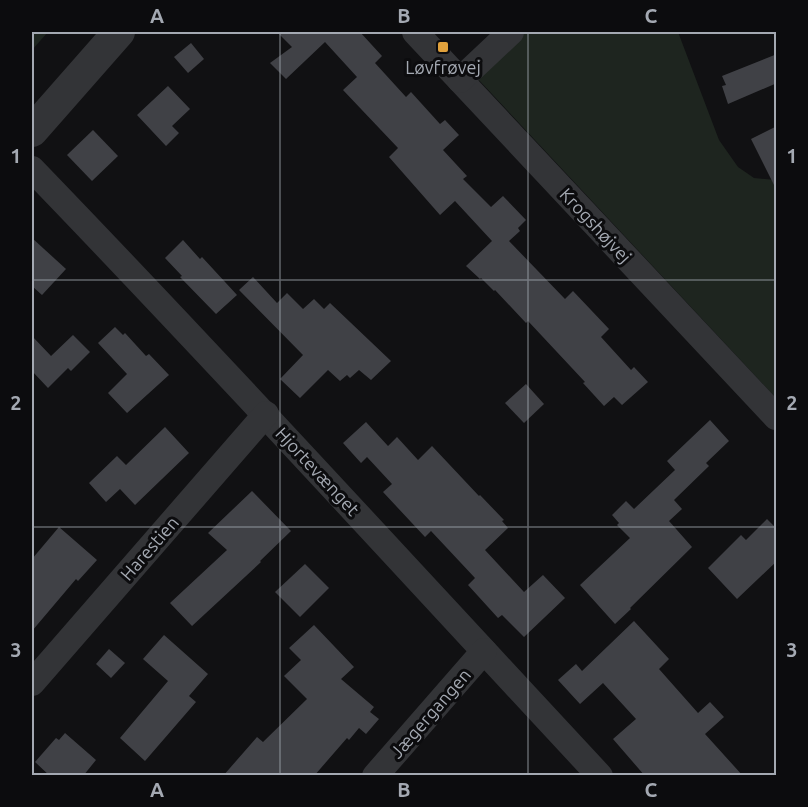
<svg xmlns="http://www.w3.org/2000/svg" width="808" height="807" viewBox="0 0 808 807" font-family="Ubuntu,sans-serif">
<rect width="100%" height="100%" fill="#111113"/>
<g fill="#1e251f">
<polygon points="32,32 48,32 32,50"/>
<polygon points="522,32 678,32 719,140 738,167 754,178 776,180 776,398 477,78"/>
</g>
<g fill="#404146">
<polygon points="277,32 360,32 382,56 375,63 406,97 411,92 440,124 445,120 459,135 443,150 467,176 463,179 491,207 503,196 526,220 518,228 520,231 509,241 565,299 573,291 609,329 601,337 631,370 634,367 648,382 622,405 614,397 604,406 583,383 585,382 528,321 526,323 495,290 494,291 481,278 480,279 466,266 492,241 455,201 440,215 389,157 398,148 343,90 357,77 325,42 286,79 270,63 292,47"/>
<polygon points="191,43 204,59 188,73 174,57"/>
<polygon points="777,54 777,83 728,104 722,86 726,85 722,76"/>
<polygon points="168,86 190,109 172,126 179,133 166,146 137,115"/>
<polygon points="777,126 777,191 751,139"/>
<polygon points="93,130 118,156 92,181 67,155"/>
<polygon points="32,238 66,269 42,295 32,286"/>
<polygon points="183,240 200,259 202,257 237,295 216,314 180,277 182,276 165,258"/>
<polygon points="253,277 277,303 287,293 303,309 314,299 324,309 330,303 391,361 371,380 359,370 350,378 347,375 340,381 328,370 300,398 280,379 303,355 239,290"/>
<polygon points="115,327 123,335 125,333 146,356 149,354 169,375 127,413 108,393 127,374 98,343"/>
<polygon points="73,335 90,352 71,371 68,368 48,388 32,371 32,336 51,356"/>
<polygon points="526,384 544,404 524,423 505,403"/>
<polygon points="710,420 729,441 706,463 709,466 674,500 682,509 669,521 692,547 630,608 631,609 615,624 580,585 630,538 617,525 619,523 612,515 626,501 634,509 675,470 667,461"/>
<polygon points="366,422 388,446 397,437 418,460 432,446 479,496 480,495 504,520 502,521 508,528 485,550 524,592 543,575 565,598 524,637 502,615 498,618 468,585 475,578 431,531 425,537 383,492 392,484 367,457 361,463 343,443"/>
<polygon points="165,427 189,453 135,505 120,489 106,502 89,483 117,456 126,465"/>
<polygon points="252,491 291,531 260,561 261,562 192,626 170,603 227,550 208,533"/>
<polygon points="767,519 777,529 777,561 737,599 708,568 741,535 746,540"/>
<polygon points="59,527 97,560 78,581 76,579 32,631 32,559"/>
<polygon points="305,564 329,588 300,617 275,592"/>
<polygon points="634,621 669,659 659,669 698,713 710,702 724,717 705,734 743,776 645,776 613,739 636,719 603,683 580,704 558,680 576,664 582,671"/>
<polygon points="314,625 354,667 341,679 374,707 370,712 379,719 366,734 359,728 349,740 347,738 314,776 223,776 257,737 263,742 307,699 284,676 301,660 289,648"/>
<polygon points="164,635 208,674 189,696 196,702 145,761 120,738 168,681 143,659"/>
<polygon points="109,649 125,663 111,678 96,664"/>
<polygon points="65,733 96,760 83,776 50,776 35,762 56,738 59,740"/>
</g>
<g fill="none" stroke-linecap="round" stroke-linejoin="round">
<g stroke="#333437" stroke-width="26">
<polyline points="415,32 776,417"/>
<polyline points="460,80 511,32"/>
<path d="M32,169C224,368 411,573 600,776"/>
<polyline points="32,683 266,414"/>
<polyline points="375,776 484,651"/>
</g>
<polyline stroke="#333437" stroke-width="32" points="32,131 119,32"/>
</g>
<path fill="none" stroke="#a4a9b2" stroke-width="1.5" stroke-opacity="0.55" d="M280,32V776M528,32V776M32,280H776M32,527H776"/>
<rect fill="#e0a13c" stroke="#0c0c0e" stroke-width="2" x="437" y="41" width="12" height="12" rx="3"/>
<g text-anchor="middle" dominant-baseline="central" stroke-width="6" stroke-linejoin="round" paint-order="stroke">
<g font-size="18" fill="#a4a9b2" stroke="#0c0c0e">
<text x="443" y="67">Løvfrøvej</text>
</g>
<g font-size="18" fill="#a4a9b2" stroke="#0c0c0e">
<text transform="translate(596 225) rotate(47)">Krogshøjvej</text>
<text transform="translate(318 471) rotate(47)">Hjortevænget</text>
<text transform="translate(149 548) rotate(-49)">Harestien</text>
<text transform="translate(430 713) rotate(-49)">Jægergangen</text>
</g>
</g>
<rect width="808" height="807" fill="none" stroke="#0c0c0e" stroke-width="66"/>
<rect x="33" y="33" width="742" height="741" fill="none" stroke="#a4a9b2" stroke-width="2"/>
<g font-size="20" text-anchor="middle" font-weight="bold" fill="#a4a9b2">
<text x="157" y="23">A</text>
<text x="404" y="23">B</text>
<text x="651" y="23">C</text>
<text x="16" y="163">1</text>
<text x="792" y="163">1</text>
<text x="16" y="410">2</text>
<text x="792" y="410">2</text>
<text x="16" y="657">3</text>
<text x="792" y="657">3</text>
<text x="157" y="797">A</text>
<text x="404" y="797">B</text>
<text x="651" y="797">C</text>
</g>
</svg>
